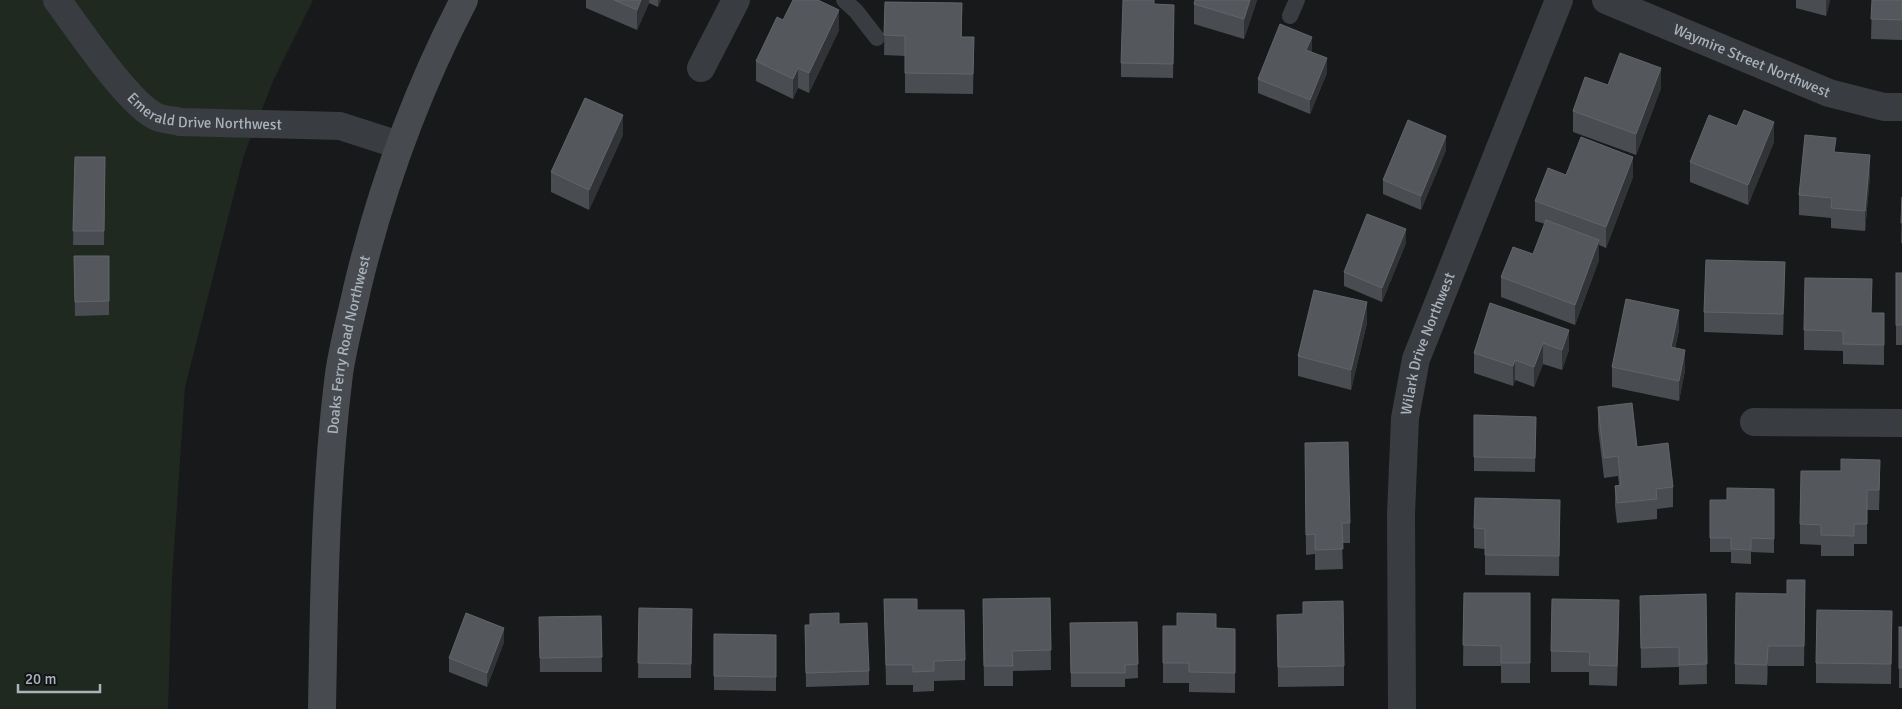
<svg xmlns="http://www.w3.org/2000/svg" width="1902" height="709" viewBox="0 0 1902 709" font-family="Signika,sans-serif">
<rect width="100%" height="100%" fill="#18191b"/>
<polygon fill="#202920" points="0,0 313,0 274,79 244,155 185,387 172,579 168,709 0,709"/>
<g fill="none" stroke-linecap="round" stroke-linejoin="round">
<g stroke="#393c40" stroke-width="16">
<polyline points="844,0 856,11 877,38"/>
<polyline points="1290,16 1297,0"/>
</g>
<g stroke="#393c40" stroke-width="28">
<path id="s1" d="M57,0C77,27 129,105 157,117C164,120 173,120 180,122L340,126L399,145"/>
<path id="s2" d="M1606,0L1829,93L1884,107H1902"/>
<polyline points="701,68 736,0"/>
<polyline points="1754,422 1902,423"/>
<path id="s3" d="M1402,709L1401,514L1405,418L1416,359L1559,0"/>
</g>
<path stroke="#474b50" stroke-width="28" id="s4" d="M322,709C324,597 325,485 339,374C343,346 351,317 357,289C381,188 416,92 464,0"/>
</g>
<g fill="#494c50">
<polygon points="586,0 661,0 658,7 649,3 637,30 586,8"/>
<polygon points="1195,0 1257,0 1244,39 1194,24 1194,4"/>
<polygon points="1796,0 1830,0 1826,16 1796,8"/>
<polygon points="1872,0 1902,0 1902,40 1871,39"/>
<polygon points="885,2 962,3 962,37 974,37 973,94 905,93 905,56 884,55"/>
<polygon points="1154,4 1174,19 1173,78 1121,77 1121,63"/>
<polygon points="783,20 839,30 809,93 798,88 793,99 756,81 756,61"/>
<polygon points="1312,51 1311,52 1327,73 1310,114 1258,93 1258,79"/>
<polygon points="1608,85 1661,88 1636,155 1573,132 1573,111"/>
<polygon points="623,135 589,210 551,192 551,172"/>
<polygon points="1774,142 1748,205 1690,182 1690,162"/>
<polygon points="1446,150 1421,210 1383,194 1383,180"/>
<polygon points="1836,152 1870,175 1865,231 1831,228 1831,218 1799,215 1799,195"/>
<polygon points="75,157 105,157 104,245 73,245"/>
<polygon points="1566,175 1633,177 1606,248 1599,245 1599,260 1575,325 1501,297 1501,277 1533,254 1545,224 1535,221 1535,201"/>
<polygon points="1902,197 1902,243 1901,243"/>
<polygon points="1406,243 1382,302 1344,286 1344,272"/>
<polygon points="74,256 109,256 109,315 75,316"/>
<polygon points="1902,273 1902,345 1896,345 1896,325"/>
<polygon points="1785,282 1783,335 1704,332 1704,312"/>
<polygon points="1490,303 1569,350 1562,370 1543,364 1534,387 1515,380 1513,386 1474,373 1474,353"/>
<polygon points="1872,313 1884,313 1884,365 1843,364 1843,351 1804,350 1804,330"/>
<polygon points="1367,323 1351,390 1298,376 1298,356"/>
<polygon points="1679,330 1675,348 1685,370 1679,401 1612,387 1612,367"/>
<polygon points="1598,407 1637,447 1673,487 1673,507 1657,509 1657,519 1617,523 1615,506 1615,486 1619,485 1618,476 1604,478 1598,428"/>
<polygon points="1474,415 1536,417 1535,472 1474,471"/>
<polygon points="1305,443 1350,523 1350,543 1342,543 1343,569 1315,570 1315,554 1306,555"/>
<polygon points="1880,480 1879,510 1867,510 1867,544 1854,544 1854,556 1821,556 1821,545 1800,544 1800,524"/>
<polygon points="1774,489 1774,553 1751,552 1751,564 1731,563 1731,552 1710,552 1710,500 1727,500"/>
<polygon points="1560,500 1559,576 1485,575 1485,549 1474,548 1474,528"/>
<polygon points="1464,593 1530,593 1530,683 1501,683 1501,666 1463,666"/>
<polygon points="1706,594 1707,684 1679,685 1679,667 1641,668 1640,596"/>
<polygon points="1050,598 1051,670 1013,671 1013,686 984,686 983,599"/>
<polygon points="884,599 917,610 965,660 965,680 934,681 934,691 913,692 913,685 886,685"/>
<polygon points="1805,600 1804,666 1768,666 1767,685 1735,684 1735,664"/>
<polygon points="639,608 692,609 691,678 638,678"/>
<polygon points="1892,611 1891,684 1816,683 1816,663"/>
<polygon points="1277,615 1344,666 1344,686 1278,687"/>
<polygon points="601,616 602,672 540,672 539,617"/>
<polygon points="1619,620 1617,686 1589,685 1589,672 1551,672 1551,651"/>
<polygon points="1137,622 1138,678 1125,679 1125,687 1071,687 1070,623"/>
<polygon points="839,624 869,671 869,685 806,687 805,625"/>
<polygon points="1163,626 1235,629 1235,693 1189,692 1189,683 1163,683"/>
<rect x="1899" y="627" width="3" height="61"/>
<polygon points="714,634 776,635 776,691 714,690"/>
<polygon points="504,642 487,687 449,672 449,658"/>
</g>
<g fill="#313336">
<polygon points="641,0 649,0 649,3 637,30 637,10"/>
<polygon points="658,0 661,0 658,7"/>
<polygon points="1250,0 1257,0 1244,39 1244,19"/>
<polygon points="1826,0 1830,0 1826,16"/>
<polygon points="839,10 839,30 809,93 809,73"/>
<polygon points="1312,37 1312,51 1306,64 1306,50"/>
<polygon points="1327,58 1327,73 1310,114 1310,100"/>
<polygon points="798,68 798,88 793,99 793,79"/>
<polygon points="1661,68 1661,88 1636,155 1636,134"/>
<polygon points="623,115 623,135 589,210 589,190"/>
<polygon points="1774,122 1774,142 1748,205 1748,185"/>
<polygon points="1446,136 1446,150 1421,210 1421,196"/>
<polygon points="1870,155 1870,175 1865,231 1865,211"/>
<polygon points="1633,157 1633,177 1606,248 1606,227"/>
<polygon points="1406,229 1406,243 1382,302 1382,288"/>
<polygon points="1599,240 1599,260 1575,325 1575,305"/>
<polygon points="1785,262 1785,282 1783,335 1783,314"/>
<polygon points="1367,302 1367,323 1351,390 1351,370"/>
<polygon points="1679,310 1679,330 1671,367 1671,347"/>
<polygon points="1569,330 1569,350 1562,370 1562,350"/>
<polygon points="1543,343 1543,364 1534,387 1534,367"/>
<polygon points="1685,350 1685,370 1679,401 1679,381"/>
<polygon points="1515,360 1515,380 1513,386 1513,366"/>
<polygon points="504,628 504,642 487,687 487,673"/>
<polygon points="1768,646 1768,666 1767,685 1767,665"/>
</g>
<g fill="#54575c" stroke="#61656a">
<polygon points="614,0 641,0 637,10"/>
<polygon points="793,0 818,0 839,10 809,73 798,68 793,79 756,61 777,17 783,20"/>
<polygon points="1123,0 1154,0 1154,4 1174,5 1173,64 1121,63"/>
<polygon points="1195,0 1250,0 1244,19 1194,4"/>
<polygon points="1872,0 1902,0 1902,20 1871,19"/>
<polygon points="885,2 962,3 961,37 974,37 973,74 905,73 905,36 884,35"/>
<polygon points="1280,24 1312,37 1306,50 1327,58 1310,100 1258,79"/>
<polygon points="1620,53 1661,68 1636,134 1573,111 1585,77 1608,85"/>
<polygon points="585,98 623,115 589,190 551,172"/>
<polygon points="1744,110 1774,122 1748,185 1690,162 1709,115 1737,126"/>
<polygon points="1408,120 1446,136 1421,196 1383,180"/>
<polygon points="1805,135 1836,138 1834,152 1870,155 1865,211 1831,208 1832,198 1799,195"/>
<polygon points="1581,137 1633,157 1606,227 1535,201 1548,168 1566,175"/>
<polygon points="75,157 105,157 104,231 73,231"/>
<polygon points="1902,197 1902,223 1901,223"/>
<polygon points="1367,214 1406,229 1382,288 1344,272"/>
<polygon points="1546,220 1599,240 1575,305 1501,277 1513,247 1533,254"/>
<polygon points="74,256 109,256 109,301 75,302"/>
<polygon points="1706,260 1785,262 1783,314 1704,312"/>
<rect x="1896" y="273" width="6" height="52"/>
<polygon points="1805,278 1872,279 1871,313 1884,313 1884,345 1843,344 1843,331 1804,330"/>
<polygon points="1314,290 1367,302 1351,370 1298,356"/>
<polygon points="1626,299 1679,310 1671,347 1685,350 1679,381 1612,367"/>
<polygon points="1490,303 1569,330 1562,350 1543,343 1534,367 1515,360 1513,366 1474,353"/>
<polygon points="1632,403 1637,447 1668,443 1673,487 1656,489 1657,499 1617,503 1615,486 1621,485 1618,456 1604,458 1598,407"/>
<polygon points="1474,415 1536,417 1535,458 1474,457"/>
<polygon points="1348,442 1350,523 1342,523 1343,549 1315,550 1315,534 1306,535 1305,443"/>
<polygon points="1841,459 1880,460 1879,490 1867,490 1867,524 1854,524 1854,536 1821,535 1821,525 1800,524 1801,471 1841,471"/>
<polygon points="1727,488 1774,489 1774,539 1751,538 1751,550 1731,549 1731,538 1710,538 1710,500 1727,500"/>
<polygon points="1475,498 1560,500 1559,556 1485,555 1485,529 1474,528"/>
<polygon points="1787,580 1805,580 1804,646 1768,646 1767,665 1735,664 1736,593 1787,594"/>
<polygon points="1464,593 1530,593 1530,663 1501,663 1501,646 1463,645"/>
<polygon points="1706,594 1707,664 1679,665 1679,647 1641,648 1640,596"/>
<polygon points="1050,598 1051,650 1012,651 1013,666 984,666 983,599"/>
<polygon points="884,599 917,599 917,610 964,610 965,660 934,661 934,671 913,672 913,665 886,665"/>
<polygon points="1552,599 1619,600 1617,666 1589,665 1590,652 1551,651"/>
<polygon points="1343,601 1344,666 1278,667 1277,615 1303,614 1303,602"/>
<polygon points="639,608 692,609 691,664 638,663"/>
<polygon points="1817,610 1892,611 1891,664 1816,663"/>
<polygon points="466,613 504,628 487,673 449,658"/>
<polygon points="839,613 839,624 867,623 869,671 806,673 805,625 810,625 810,614"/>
<polygon points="1177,613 1216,614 1216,628 1235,629 1235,673 1189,672 1189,663 1163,663 1163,626 1177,626"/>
<polygon points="601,616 602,657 540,658 539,617"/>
<polygon points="1137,622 1138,664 1125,665 1125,673 1071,673 1070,623"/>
<rect x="1899" y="627" width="3" height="41"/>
<polygon points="714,634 776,635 776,677 714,676"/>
</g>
<g text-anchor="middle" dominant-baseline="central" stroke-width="5" stroke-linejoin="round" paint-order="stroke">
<g font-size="15" fill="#aab3bb" stroke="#131416">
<text stroke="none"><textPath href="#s2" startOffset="158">Waymire Street Northwest</textPath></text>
<text stroke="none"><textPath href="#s1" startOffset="200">Emerald Drive Northwest</textPath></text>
<text stroke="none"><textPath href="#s3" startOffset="369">Wilark Drive Northwest</textPath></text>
<text stroke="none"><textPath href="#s4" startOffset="366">Doaks Ferry Road Northwest</textPath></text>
</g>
</g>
<path d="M18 684v8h82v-8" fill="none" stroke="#aab3bb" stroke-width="2.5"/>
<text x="25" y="684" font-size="15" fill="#aab3bb" stroke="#131416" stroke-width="4" paint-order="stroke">20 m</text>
</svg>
